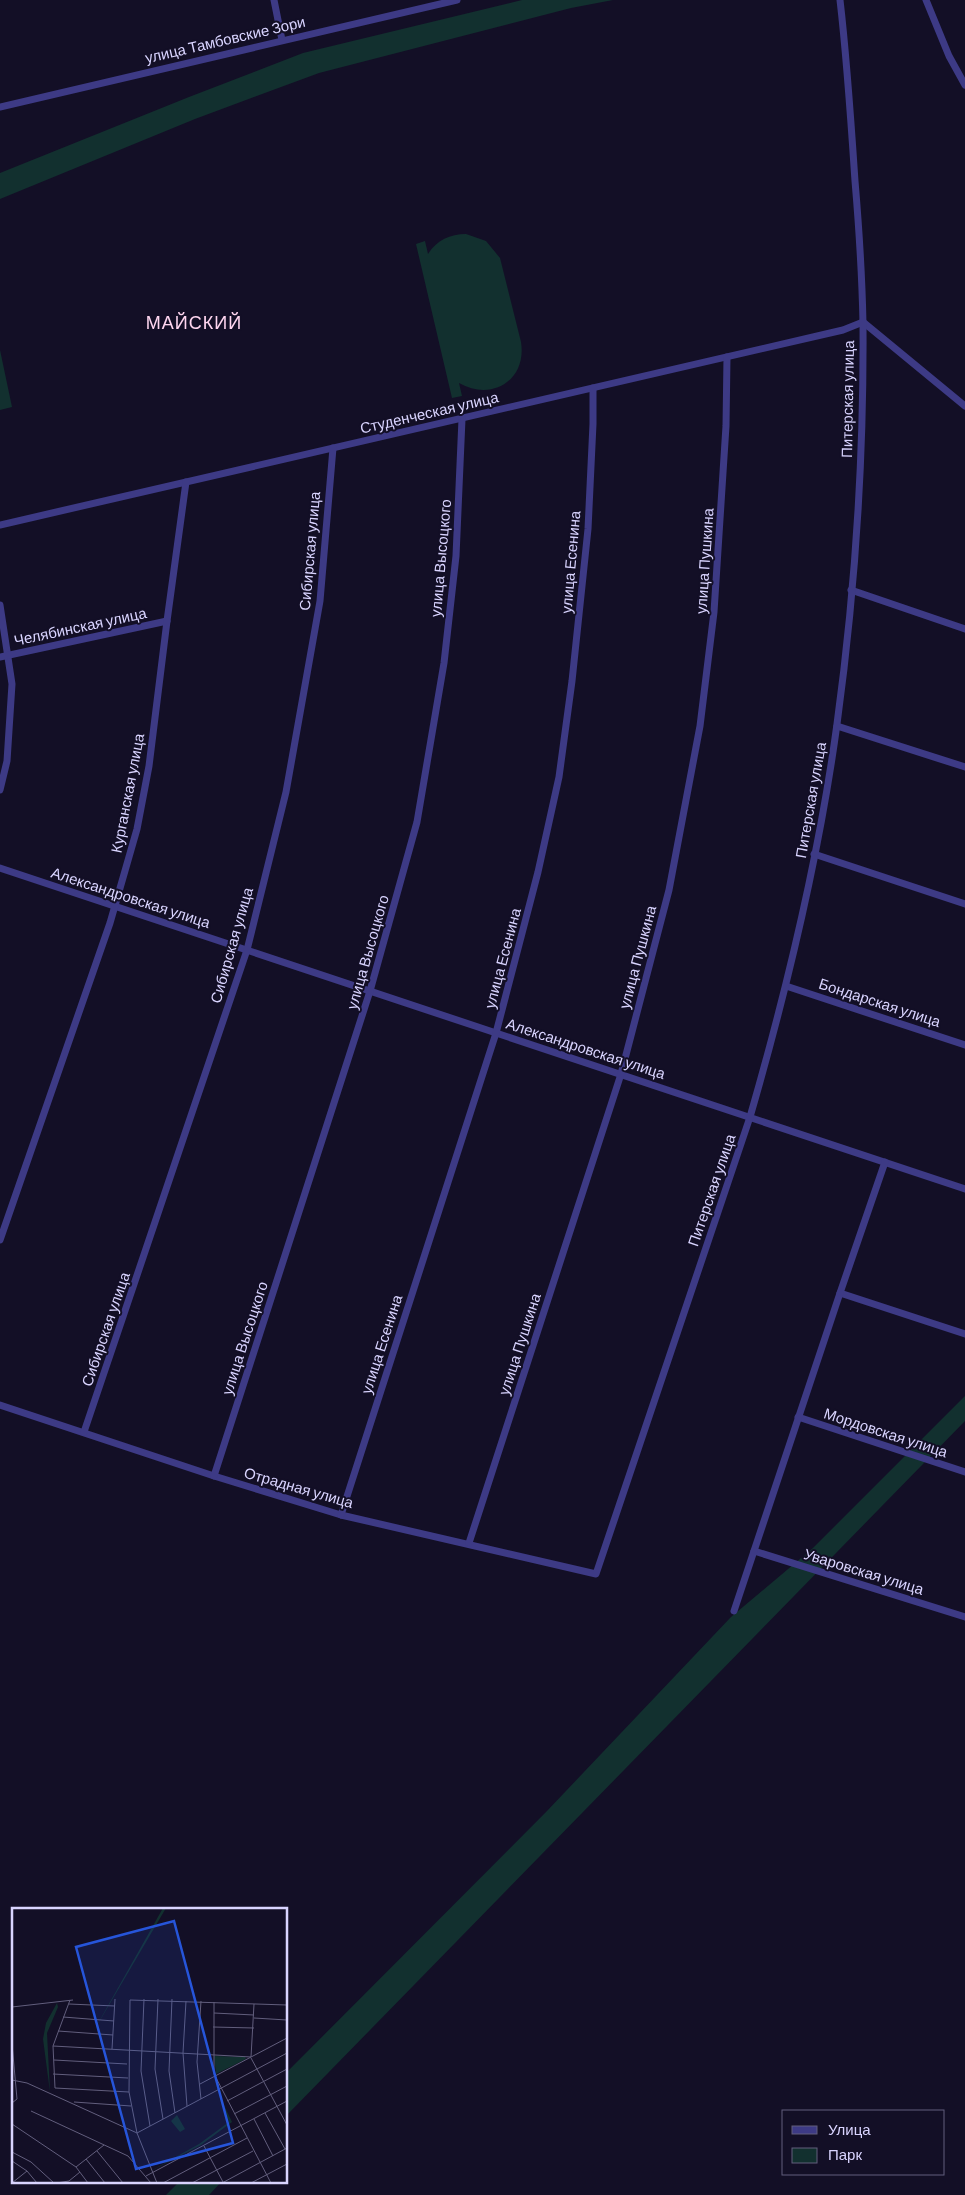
<svg xmlns="http://www.w3.org/2000/svg" width="965" height="2195" viewBox="0 0 965 2195" font-family="Barlow,sans-serif">
<rect width="100%" height="100%" fill="#130f26"/>
<g fill="#12302f">
<polygon points="522,0 613,0 571,8 319,73 195,119 0,199 0,173 189,97 303,53"/>
<path d="M466,234L486,241L500,258L521,342C527,380 492,402 459,383L462,396L452,398L416,244L425,241L428,254C437,240 450,234 466,234Z"/>
<polygon points="0,350 12,407 0,410"/>
<polygon points="965,1396 965,1421 286,2116 286,2073 547,1811 731,1617 813,1548"/>
<polygon points="180,2181 222,2181 209,2195 166,2195"/>
</g>
<g fill="none" stroke-linecap="round" stroke-linejoin="round">
<g stroke="#3d3a85" stroke-width="7">
<polyline points="274,0 282,40"/>
<polyline points="926,0 949,56 965,85"/>
<polyline points="0,107 457,0"/>
<polyline points="0,525 843,330 863,322 965,406"/>
<polyline points="851,590 965,629"/>
<polyline points="0,605 12,684 7,761 0,790"/>
<polyline points="0,657 167,621"/>
<polyline points="837,726 965,767"/>
<polyline points="814,854 965,904"/>
<polyline points="0,868 965,1189"/>
<polyline points="786,986 965,1045"/>
<polyline points="0,1240 110,923 137,829 149,766 167,621 186,482"/>
<polyline points="840,1293 965,1334"/>
<path d="M0,1405L214,1476L341,1515L596,1574L750,1117C787,989 819,857 837,724C855,592 864,456 863,323C862,275 859,228 855,181C851,121 847,60 840,0"/>
<polyline points="798,1417 965,1472"/>
<polyline points="84,1432 247,950 286,792 320,601 333,448"/>
<polyline points="214,1476 370,991 417,822 444,663 456,556 462,419"/>
<polyline points="341,1515 496,1033 538,872 559,777 572,681 588,529 593,424 593,388"/>
<polyline points="469,1543 621,1074 669,890 700,726 714,612 726,426 727,357"/>
<polyline points="754,1551 965,1617"/>
<polyline points="734,1611 840,1293 885,1162"/>
</g>
</g>
<g text-anchor="middle" dominant-baseline="central" stroke-width="4" stroke-linejoin="round" paint-order="stroke">
<g font-size="15" fill="#d9d4ff" stroke="#130f26">
<text transform="translate(225 39) rotate(-13)">улица Тамбовские Зори</text>
<text transform="translate(847 399) rotate(-89)">Питерская улица</text>
<text transform="translate(429 412) rotate(-13)">Студенческая улица</text>
<text transform="translate(309 551) rotate(-85)">Сибирская улица</text>
<text transform="translate(440 558) rotate(-85)">улица Высоцкого</text>
<text transform="translate(704 561) rotate(-86)">улица Пушкина</text>
<text transform="translate(570 562) rotate(-85)">улица Есенина</text>
<text transform="translate(80 626) rotate(-12)">Челябинская улица</text>
<text transform="translate(127 793) rotate(-79)">Курганская улица</text>
<text transform="translate(810 800) rotate(-80)">Питерская улица</text>
<text transform="translate(131 897) rotate(18)">Александровская улица</text>
<text transform="translate(231 945) rotate(-74)">Сибирская улица</text>
<text transform="translate(367 952) rotate(-74)">улица Высоцкого</text>
<text transform="translate(637 957) rotate(-75)">улица Пушкина</text>
<text transform="translate(502 958) rotate(-75)">улица Есенина</text>
<text transform="translate(880 1002) rotate(18)">Бондарская улица</text>
<text transform="translate(586 1048) rotate(18)">Александровская улица</text>
<text transform="translate(711 1190) rotate(-71)">Питерская улица</text>
<text transform="translate(105 1329) rotate(-71)">Сибирская улица</text>
<text transform="translate(244 1338) rotate(-72)">улица Высоцкого</text>
<text transform="translate(381 1344) rotate(-72)">улица Есенина</text>
<text transform="translate(519 1344) rotate(-72)">улица Пушкина</text>
<text transform="translate(886 1432) rotate(18)">Мордовская улица</text>
<text transform="translate(299 1487) rotate(16)">Отрадная улица</text>
<text transform="translate(864 1571) rotate(17)">Уваровская улица</text>
</g>
<g font-size="18" letter-spacing="1" fill="#ffd6f0" stroke="#130f26">
<text x="194" y="322">МАЙСКИЙ</text>
</g>
</g>
<g transform="translate(12 1908)">
<rect width="275" height="275" fill="#130f26"/>
<path d="M151,0H154L80,126ZM45,95L46,99L35,125L38,184L31,131L34,115ZM202,148L233,149L234,151L204,166ZM210,193L220,214L189,237L135,265L187,236L217,214ZM165,207L173,221L168,224L159,213Z" fill="#12302f"/>
<path fill="none" stroke="#625e7d" stroke-width="1" d="M132,91L129,163L138,218M146,91L143,161L151,211M160,91L157,163L163,205M58,92L41,138L43,180L117,184M174,93L171,145L175,198M189,93L185,154L189,191M202,94V166L259,275M57,96L103,98M0,99L61,92M202,105L242,107M51,109L102,113M242,110L275,112M201,119L242,120M46,123L101,127M0,136L5,191L0,195M41,138L239,149M100,141L103,91M239,149L242,96M239,150L275,217M42,152L115,156M41,166L116,170M0,172L15,175L125,225L275,145M188,176L275,130M215,193L275,161M62,194L119,198M19,203L116,248L139,275M253,205L273,241M222,206L275,178M242,211L261,248M0,216L64,259M192,238L211,274M85,243L111,275M0,244L19,254L42,275M74,251L93,275M0,253L15,263L25,275M134,268L275,193M0,275L15,263M44,275L57,273L68,264M76,275L64,259L92,237M145,275L125,225L117,184L118,92L275,97M151,275L235,230M180,275L241,243M210,275L275,240M239,275L275,256"/>
<path fill="#2655da" fill-opacity="0.15" stroke="#2655da" stroke-width="2.5" d="M162,13L221,235L124,261L64,39Z"/>
<rect width="275" height="275" fill="none" stroke="#d9d4ff" stroke-width="2.5"/>
</g>
<rect x="782" y="2110" width="162" height="65" fill="#130f26" stroke="#625e7d"/>
<rect x="792" y="2126" width="25" height="8" fill="#3d3a85" stroke="#625e7d"/>
<text x="828" y="2135" font-size="15" fill="#d9d4ff">Улица</text>
<rect x="792" y="2148" width="25" height="15" fill="#12302f" stroke="#625e7d"/>
<text x="828" y="2160" font-size="15" fill="#d9d4ff">Парк</text>
</svg>
